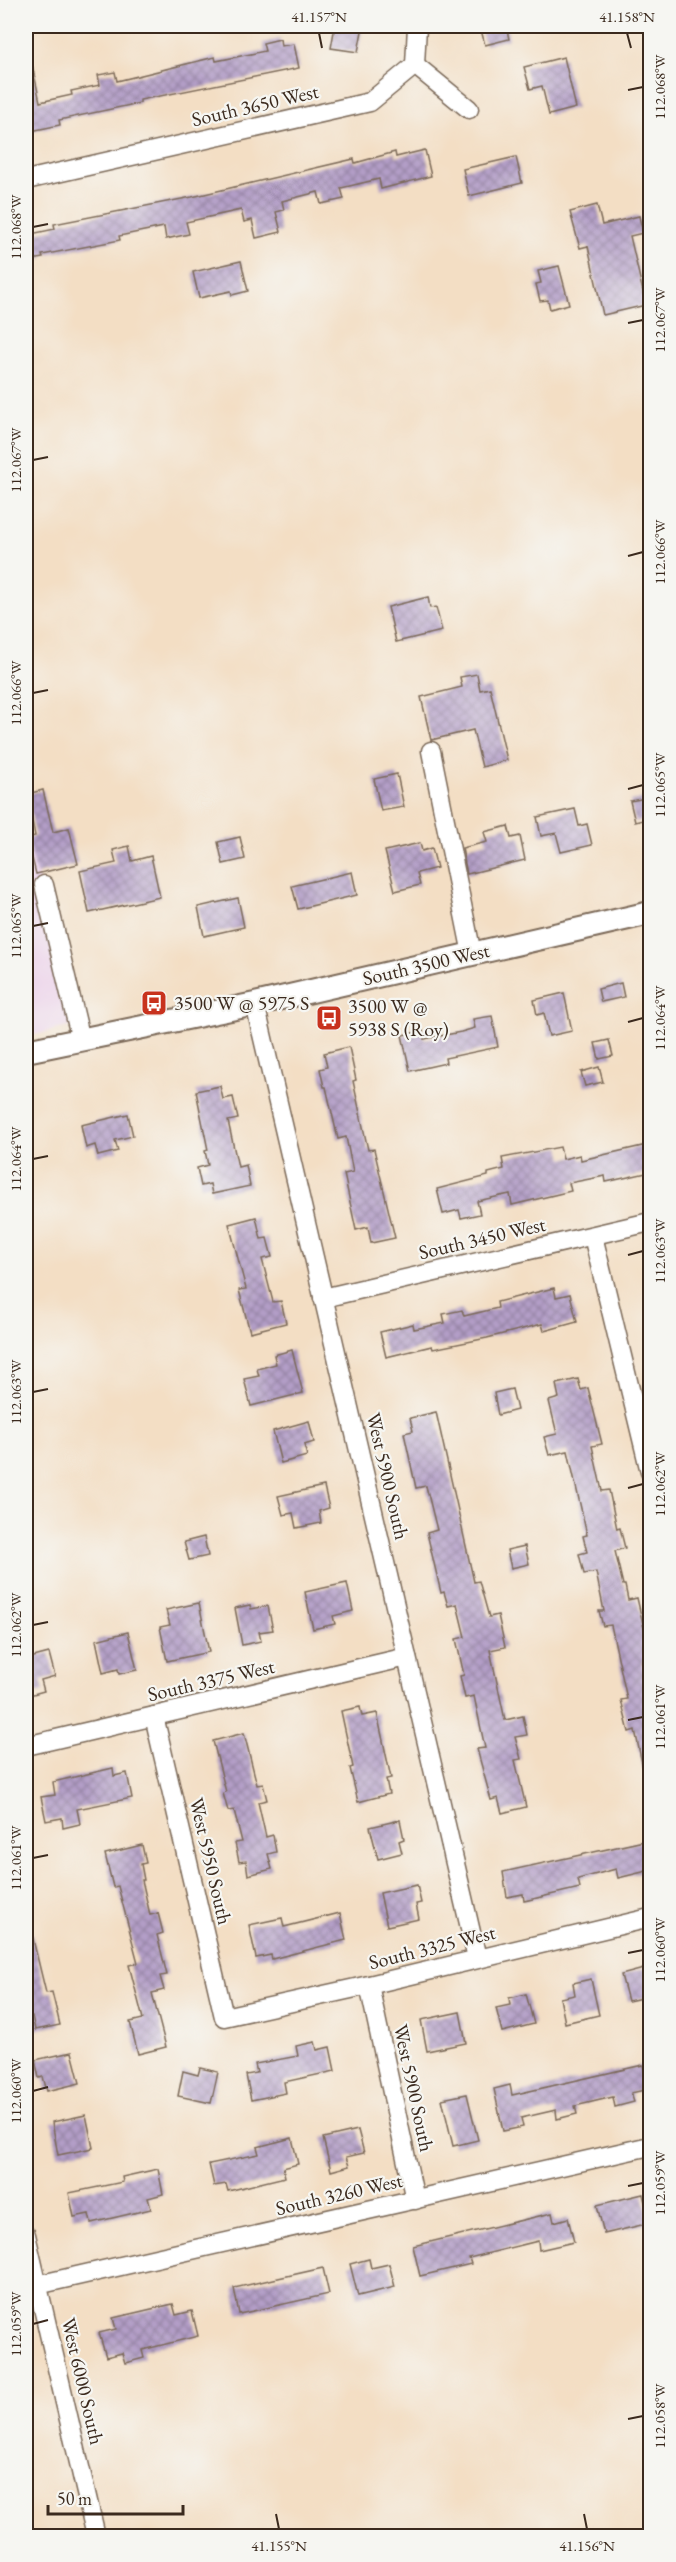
<svg xmlns="http://www.w3.org/2000/svg" width="676" height="2562" viewBox="0 0 676 2562" font-family="'EB Garamond',serif">
<defs>
<pattern id="building-cross-hatch" width="8" height="8" patternUnits="userSpaceOnUse" patternTransform="scale(1.5)"><rect width="8" height="8" fill="#b39ec7"/><path d="M0 0l8 8M0 8l8-8" fill="none" stroke="#9381a1"/></pattern>
</defs>
<rect width="100%" height="100%" fill="#f6f6f2"/>
<filter id="ink" filterUnits="userSpaceOnUse"><feTurbulence type="fractalNoise" baseFrequency=".0167" numOctaves="2"/><feDisplacementMap in="SourceGraphic" scale="12" xChannelSelector="R" yChannelSelector="G"/><feConvolveMatrix kernelMatrix="1 2 1 2 8 2 1 2 1" color-interpolation-filters="sRGB"/></filter>
<filter id="wash" filterUnits="userSpaceOnUse"><feTurbulence type="fractalNoise" baseFrequency=".008" numOctaves="4" result="noise"/><feDisplacementMap in="SourceGraphic" scale="24" xChannelSelector="R" yChannelSelector="G"/><feGaussianBlur stdDeviation="1.35" result="paint"/><feColorMatrix in="noise" values="0 0 0 0 0 0 0 0 0 0 0 0 0 0 0 0 0 1.4 0 .05"/><feComposite in="paint" operator="in"/></filter>
<g filter="url(#wash)">
<rect width="100%" height="100%" fill="#f3dec4"/>
<polygon fill="#ecd1ea" points="26,825 72,1026 26,1037"/>
<g id="blocks">
<g fill="url(#building-cross-hatch)">
<polygon points="335,26 363,26 358,52 331,48"/>
<polygon points="480,26 506,26 509,39 485,45"/>
<polygon points="280,39 281,46 294,44 299,68 140,100 140,103 59,120 60,125 26,132 26,64 32,64 40,102 72,95 71,91 100,85 98,75 115,72 117,81 215,57 216,61 265,51 263,43"/>
<polygon points="564,57 576,108 549,115 542,86 530,89 524,67"/>
<polygon points="425,150 431,176 381,189 379,179 341,188 344,199 321,204 318,192 282,201 284,210 276,212 281,232 256,238 252,220 244,222 241,210 186,222 189,234 166,239 164,227 119,236 120,240 42,255 43,258 26,261 26,235 55,229 54,224 192,197 354,159 355,163 395,152 396,157"/>
<polygon points="516,157 522,183 469,196 463,169"/>
<polygon points="597,205 602,225 639,216 643,233 630,236 646,305 603,315 588,246 580,248 570,212"/>
<polygon points="241,261 248,291 232,295 231,291 199,298 193,272"/>
<polygon points="559,266 569,304 550,309 548,300 540,301 536,284 541,283 538,271"/>
<polygon points="428,597 430,608 436,607 442,631 396,642 388,607"/>
<polygon points="477,674 480,690 490,688 507,760 482,767 473,730 431,740 421,697 462,687 460,677"/>
<polygon points="397,774 404,807 381,811 374,779"/>
<polygon points="43,790 53,832 69,828 78,864 36,874 27,838 35,836 27,794"/>
<polygon points="651,797 651,818 635,822 630,801"/>
<polygon points="575,809 579,826 587,824 592,845 561,852 556,833 541,836 537,817"/>
<polygon points="508,826 511,838 520,836 525,860 467,874 462,848 487,842 484,832"/>
<polygon points="240,837 245,859 223,864 218,842"/>
<polygon points="420,843 422,851 432,848 437,868 417,873 420,885 395,891 385,851"/>
<polygon points="129,846 132,861 151,856 160,897 89,913 80,871 116,863 113,850"/>
<polygon points="352,872 357,895 298,909 292,886"/>
<polygon points="238,898 244,927 204,936 198,907"/>
<polygon points="621,983 624,997 601,1002 598,989"/>
<polygon points="564,993 572,1031 549,1036 544,1013 537,1015 534,1000"/>
<polygon points="492,1016 498,1047 445,1058 446,1063 410,1071 402,1035 423,1031 424,1039 461,1032 475,1028 473,1019"/>
<polygon points="609,1040 613,1056 599,1059 595,1043"/>
<polygon points="349,1047 356,1080 353,1081 368,1150 374,1149 395,1238 371,1243 368,1227 356,1230 344,1174 353,1172 346,1137 338,1139 326,1087 324,1087 320,1069 327,1067 324,1053"/>
<polygon points="599,1067 603,1082 585,1086 581,1072"/>
<polygon points="220,1086 223,1099 233,1097 238,1119 228,1121 238,1167 246,1165 250,1186 212,1194 210,1184 201,1186 197,1168 208,1165 205,1151 208,1150 196,1091"/>
<polygon points="128,1114 133,1136 115,1140 118,1151 98,1156 95,1145 86,1148 81,1125"/>
<polygon points="651,1144 651,1172 606,1182 605,1176 569,1183 571,1191 512,1205 510,1194 477,1201 480,1214 461,1218 459,1210 443,1214 437,1189 488,1176 488,1173 504,1169 502,1158 560,1147 563,1159 580,1155 581,1160"/>
<polygon points="256,1217 261,1239 267,1238 272,1257 262,1259 273,1302 281,1301 286,1323 250,1332 239,1290 246,1289 229,1224"/>
<polygon points="554,1288 556,1297 570,1294 577,1322 544,1331 542,1324 487,1338 433,1349 432,1346 386,1357 380,1332 413,1324 414,1329 445,1323 443,1314 462,1310 464,1316 498,1308 497,1302"/>
<polygon points="292,1350 303,1393 251,1406 244,1379 259,1376 257,1369 276,1364 274,1355"/>
<polygon points="578,1379 581,1390 588,1388 602,1444 592,1446 602,1491 609,1490 617,1529 620,1528 625,1548 615,1551 623,1585 625,1585 628,1600 637,1598 650,1654 644,1655 646,1661 642,1662 651,1698 651,1772 644,1773 635,1730 629,1732 621,1700 627,1699 611,1625 603,1626 599,1611 604,1611 596,1572 584,1574 579,1554 587,1552 583,1536 587,1535 568,1451 549,1455 544,1437 557,1434 549,1401 559,1398 556,1384"/>
<polygon points="512,1389 517,1410 498,1415 494,1393"/>
<polygon points="436,1412 474,1582 479,1581 489,1617 498,1615 505,1647 490,1650 505,1720 523,1716 527,1735 515,1737 521,1759 515,1760 526,1807 502,1813 498,1798 491,1800 477,1749 485,1748 474,1696 465,1698 460,1676 464,1675 456,1639 465,1637 457,1604 448,1606 444,1592 441,1593 427,1533 437,1530 426,1486 416,1488 404,1433 413,1431 410,1418"/>
<polygon points="309,1421 314,1442 304,1445 307,1456 281,1463 273,1431"/>
<polygon points="324,1486 329,1508 319,1511 321,1523 296,1528 293,1513 283,1515 278,1496"/>
<polygon points="204,1537 208,1556 189,1560 184,1542"/>
<polygon points="525,1546 529,1564 511,1568 507,1550"/>
<polygon points="347,1583 353,1611 333,1616 335,1624 313,1629 305,1592"/>
<polygon points="199,1603 209,1652 167,1661 160,1627 170,1625 166,1610"/>
<polygon points="250,1605 251,1609 268,1606 273,1630 259,1632 261,1641 242,1645 235,1608"/>
<polygon points="128,1632 137,1670 119,1674 118,1669 103,1673 96,1640"/>
<polygon points="49,1653 55,1676 41,1680 44,1691 26,1696 26,1659"/>
<polygon points="360,1707 362,1716 377,1713 391,1778 386,1779 389,1794 358,1802 350,1768 353,1767 341,1711"/>
<polygon points="244,1733 257,1785 263,1784 267,1800 258,1802 266,1837 273,1835 276,1852 268,1854 272,1869 248,1875 246,1861 239,1862 235,1843 242,1842 234,1810 228,1811 223,1793 226,1792 213,1741"/>
<polygon points="113,1768 114,1776 127,1773 132,1798 77,1809 80,1824 63,1828 62,1818 46,1821 41,1797 55,1795 53,1782"/>
<polygon points="400,1820 404,1839 399,1841 402,1853 378,1859 370,1827"/>
<polygon points="644,1841 651,1870 618,1878 616,1869 578,1879 580,1888 524,1901 523,1894 507,1897 503,1872"/>
<polygon points="142,1845 146,1863 141,1864 144,1880 142,1880 150,1915 158,1913 163,1933 157,1935 167,1975 160,1976 164,1990 152,1993 166,2047 138,2054 130,2022 143,2019 129,1965 138,1963 118,1886 113,1887 105,1854"/>
<polygon points="417,1885 421,1903 416,1904 419,1919 387,1926 380,1893"/>
<polygon points="340,1913 346,1940 272,1959 271,1955 256,1958 249,1925 282,1918 284,1927"/>
<polygon points="31,1931 46,1993 52,1992 60,2025 35,2030 32,2016 26,2018 26,1932"/>
<polygon points="651,1967 651,1996 628,2001 621,1975"/>
<polygon points="591,1979 599,2015 565,2023 560,1998 575,1995 573,1983"/>
<polygon points="526,1994 534,2024 502,2032 496,2008 510,2005 509,1998"/>
<polygon points="460,2012 466,2043 427,2051 421,2020"/>
<polygon points="315,2042 317,2050 330,2047 335,2071 284,2082 286,2093 251,2100 246,2075 257,2073 255,2064 298,2056 296,2046"/>
<polygon points="72,2052 80,2083 47,2091 43,2077 39,2078 35,2060"/>
<polygon points="643,2065 649,2089 631,2093 634,2102 615,2107 613,2097 575,2106 577,2114 557,2119 556,2110 521,2118 523,2127 503,2131 494,2089 510,2085 512,2095"/>
<polygon points="200,2068 218,2072 211,2103 178,2096 183,2071 198,2075"/>
<polygon points="467,2094 478,2140 453,2146 442,2099"/>
<polygon points="86,2115 93,2148 58,2155 52,2122"/>
<polygon points="358,2130 364,2153 346,2157 349,2166 331,2171 323,2138"/>
<polygon points="292,2138 298,2164 283,2168 285,2177 228,2191 226,2184 214,2186 209,2164 259,2154 257,2147"/>
<polygon points="158,2169 163,2194 148,2198 151,2209 91,2223 89,2214 74,2217 69,2193 123,2182 122,2177"/>
<polygon points="643,2194 650,2223 604,2234 597,2205"/>
<polygon points="552,2213 554,2222 568,2218 574,2242 539,2250 538,2241 469,2258 471,2264 420,2276 413,2246"/>
<polygon points="369,2259 371,2268 389,2264 395,2287 358,2296 350,2264"/>
<polygon points="323,2268 329,2294 239,2314 234,2288"/>
<polygon points="173,2304 176,2315 192,2311 198,2336 142,2350 144,2358 125,2363 122,2353 106,2357 99,2333 116,2329 113,2318"/>
</g>
</g>
</g>
<g filter="url(#ink)">
<use href="#blocks" fill-opacity="0" stroke="#7b6958" stroke-width="1.5"/>
<g fill="none" stroke-linecap="round" stroke-linejoin="round">
<g stroke="#7b6958" stroke-width="21">
<g id="minor">
<polyline points="415,65 417,26"/>
<polyline points="26,180 370,102 415,65 469,109"/>
<polyline points="431,751 472,954"/>
<polyline points="44,885 81,1040"/>
<polyline points="255,1004 477,1958"/>
<polyline points="593,1236 650,1472"/>
<polyline points="323,1298 650,1222"/>
<polyline points="154,1716 224,2017 369,1985 650,1918"/>
<polyline points="26,1746 407,1657"/>
<polyline points="369,1985 415,2200"/>
<polyline points="26,2235 96,2536"/>
<polyline points="37,2285 650,2146"/>
</g>
</g>
<g stroke="#7b6958" stroke-width="26">
<polyline id="major" points="26,1051 255,1004 650,913"/>
</g>
<use href="#minor" stroke="#fff" stroke-width="18"/>
<use href="#major" stroke="#fff" stroke-width="22"/>
</g>
</g>
<path fill="none" stroke="#3b2a1e" stroke-width="2" d="M319,33L322,48M627,33L631,48M628,90L643,87M33,227L48,224M628,323L643,320M33,460L48,457M628,556L643,552M33,693L48,690M628,789L643,785M33,926L48,923M628,1022L643,1018M33,1159L48,1156M628,1255L643,1251M33,1392L48,1389M628,1488L643,1484M33,1625L48,1622M628,1720L643,1717M33,1858L48,1855M628,1953L643,1950M33,2091L48,2087M628,2186L643,2183M33,2324L48,2320M628,2419L643,2416M276,2514L279,2529M584,2514L587,2529"/>
<defs>
<g id="bus-square" transform="scale(1.35)"><rect x="-9" y="-9" width="18" height="18" rx="4" fill="#c8321e" stroke="#f6f6f2"/><path d="M-5-6H5V4H4V6H2V4H-2V6H-4V4H-5ZM-3.5-4V0h7V-4ZM-3.5 1.2v1.5H-2V1.2ZM2 1.2v1.5H3.5V1.2Z" fill="#fff"/></g>
</defs>
<g fill-rule="evenodd">
<use href="#bus-square" x="154" y="1003"/>
<use href="#bus-square" x="329" y="1018"/>
</g>
<g text-anchor="middle" dominant-baseline="central" stroke-width="4.5" stroke-linejoin="round" paint-order="stroke">
<g font-size="20" fill="#3b2a1e" stroke="#f6f6f2">
<text transform="translate(255 105) rotate(-13)">South 3650 West</text>
<text transform="translate(426 964) rotate(-13)">South 3500 West</text>
<text transform="translate(482 1238) rotate(-13)">South 3450 West</text>
<text transform="translate(388 1476) rotate(77)">West 5900 South</text>
<text transform="translate(211 1680) rotate(-13)">South 3375 West</text>
<text transform="translate(211 1861) rotate(77)">West 5950 South</text>
<text transform="translate(432 1947) rotate(-14)">South 3325 West</text>
<text transform="translate(414 2088) rotate(78)">West 5900 South</text>
<text transform="translate(339 2194) rotate(-13)">South 3260 West</text>
<text transform="translate(83 2381) rotate(77)">West 6000 South</text>
</g>
<g font-size="20" fill="#3b2a1e" stroke="#f6f6f2" text-anchor="start">
<text x="174" y="1003">3500 W @ 5975 S</text>
<text x="348" y="1006">3500 W @<tspan x="348" dy="23">5938 S (Roy)</tspan></text>
</g>
</g>
<rect width="676" height="2562" fill="none" stroke="#f6f6f2" stroke-width="66"/>
<path d="M48 2505v9h135v-9" fill="none" stroke="#3b2a1e" stroke-width="3"/>
<text x="57" y="2505" font-size="18" fill="#3b2a1e" stroke="#f6f6f2" stroke-width="4.5" paint-order="stroke">50 m</text>
<rect x="33" y="33" width="610" height="2496" fill="none" stroke="#3b2a1e" stroke-width="2"/>
<g font-size="15" text-anchor="middle" fill="#3b2a1e">
<text x="319" y="22">41.157°N</text>
<text x="627" y="22">41.158°N</text>
<text transform="translate(660 87) rotate(-90)" y="5">112.068°W</text>
<text transform="translate(16 227) rotate(-90)" y="5">112.068°W</text>
<text transform="translate(660 320) rotate(-90)" y="5">112.067°W</text>
<text transform="translate(16 460) rotate(-90)" y="5">112.067°W</text>
<text transform="translate(660 552) rotate(-90)" y="5">112.066°W</text>
<text transform="translate(16 693) rotate(-90)" y="5">112.066°W</text>
<text transform="translate(660 785) rotate(-90)" y="5">112.065°W</text>
<text transform="translate(16 926) rotate(-90)" y="5">112.065°W</text>
<text transform="translate(660 1018) rotate(-90)" y="5">112.064°W</text>
<text transform="translate(16 1159) rotate(-90)" y="5">112.064°W</text>
<text transform="translate(660 1251) rotate(-90)" y="5">112.063°W</text>
<text transform="translate(16 1392) rotate(-90)" y="5">112.063°W</text>
<text transform="translate(660 1484) rotate(-90)" y="5">112.062°W</text>
<text transform="translate(16 1625) rotate(-90)" y="5">112.062°W</text>
<text transform="translate(660 1717) rotate(-90)" y="5">112.061°W</text>
<text transform="translate(16 1858) rotate(-90)" y="5">112.061°W</text>
<text transform="translate(660 1950) rotate(-90)" y="5">112.060°W</text>
<text transform="translate(16 2091) rotate(-90)" y="5">112.060°W</text>
<text transform="translate(660 2183) rotate(-90)" y="5">112.059°W</text>
<text transform="translate(16 2324) rotate(-90)" y="5">112.059°W</text>
<text transform="translate(660 2416) rotate(-90)" y="5">112.058°W</text>
<text x="279" y="2551">41.155°N</text>
<text x="587" y="2551">41.156°N</text>
</g>
</svg>
